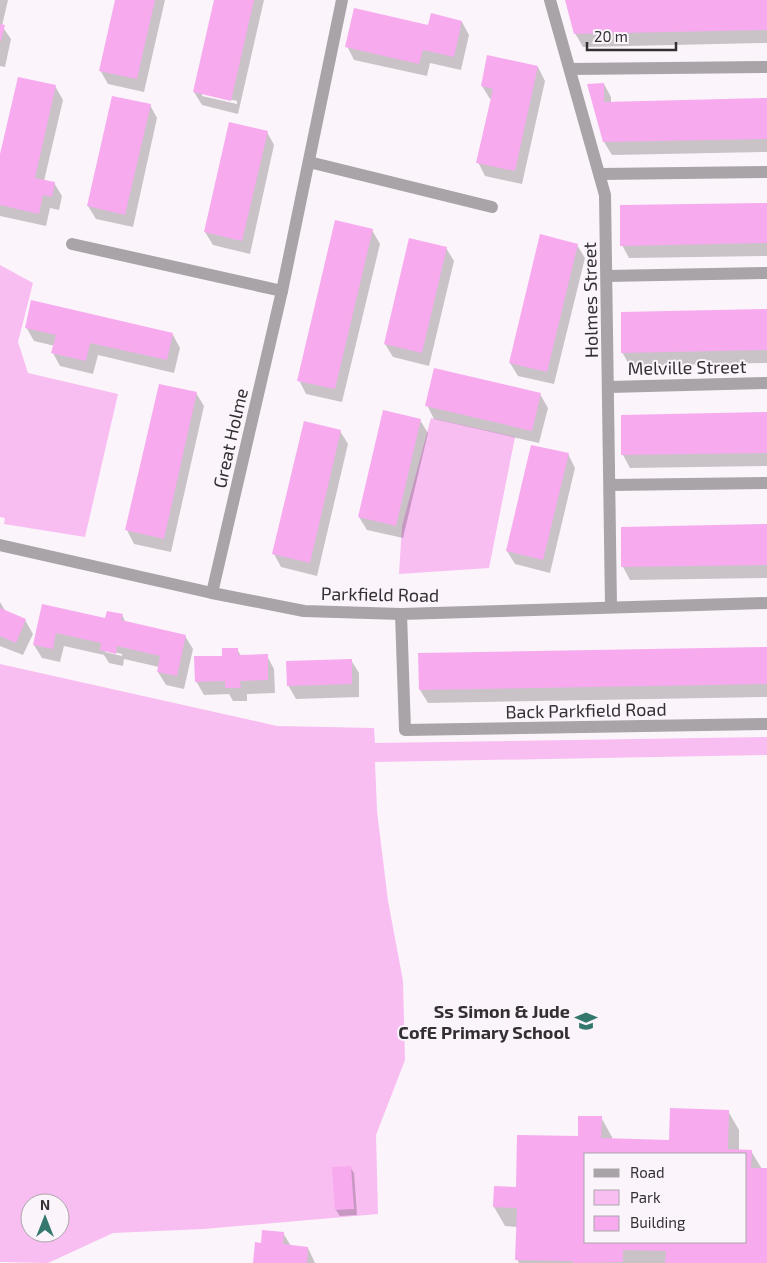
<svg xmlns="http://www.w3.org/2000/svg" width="767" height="1263" viewBox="0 0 767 1263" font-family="'Exo 2',sans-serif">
<rect width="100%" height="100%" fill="#fcf4fb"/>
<g fill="#f8bdf1" fill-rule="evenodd">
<polygon points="0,265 33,283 18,342 28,373 118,394 85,537 4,524 5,518 0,517"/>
<polygon points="431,418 515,437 489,568 399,574 402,526"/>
<path d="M0,664L277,726L374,728L375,743L767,737V755L375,762L377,811L388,901L403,981L405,1060L376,1135L378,1214L203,1229L113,1233L48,1263L0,1262ZM30,1203H60V1233H30Z"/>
</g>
<g fill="#0003" fill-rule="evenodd">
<polygon points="0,0 8,0 2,26 11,39 5,67 0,66"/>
<polygon points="116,0 165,0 144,92 108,84 100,70"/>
<path d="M215,0H264L238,114L202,105L194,92ZM202,93L237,101V104L202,96Z"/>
<polygon points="566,0 767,0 767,43 583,47 575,33"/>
<polygon points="462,22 469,35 461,70 430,63 427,76 354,60 347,46 429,27"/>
<polygon points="538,67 545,81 522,184 485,176 478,162 492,99 490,99 482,86"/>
<polygon points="604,84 611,97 611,103 767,100 767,152 612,155 604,142"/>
<polygon points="55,86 63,100 44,181 54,183 62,196 59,210 50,208 46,226 0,216 0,160"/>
<polygon points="150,105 157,118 133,227 96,219 88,206"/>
<polygon points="267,132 274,145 250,254 213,245 205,232"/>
<polygon points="767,204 767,256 629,258 622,245"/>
<polygon points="372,230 380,244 342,402 306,394 299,380"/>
<polygon points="577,245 585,258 554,384 518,376 510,363"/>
<polygon points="446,248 454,261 429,366 393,357 385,344"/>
<polygon points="767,311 767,363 630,366 622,352"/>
<polygon points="26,327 173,335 180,348 174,373 98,355 93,374 60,366 53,353 55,346 34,341"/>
<polygon points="196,393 204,406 171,552 134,544 127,530"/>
<polygon points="540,394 548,408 539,443 434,419 427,405"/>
<polygon points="767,413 767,466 630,468 623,455"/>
<polygon points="420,420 428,433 403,538 367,530 359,517"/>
<polygon points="340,431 348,444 317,576 281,567 274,554"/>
<polygon points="568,454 575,468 550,573 515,564 507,551"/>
<polygon points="767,525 767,578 630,580 623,567 622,528"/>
<polygon points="0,602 6,612 25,620 33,634 23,655 0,646"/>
<path d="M43,605L106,619L122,615L126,623L185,636L193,649L184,689L166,685L158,672L159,667L124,659L123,666L109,663L104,655L64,646L60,662L42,658L34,645ZM105,650L122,654V656L105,652Z"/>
<polygon points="767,648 767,697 428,703 420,690"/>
<polygon points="237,649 241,656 267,656 274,669 275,693 247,694 247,701 233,701 229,694 204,695 196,681 223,657"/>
<polygon points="351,660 359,673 359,697 296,699 288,685"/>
<path d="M728,1111L739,1130V1151H751L762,1169H767V1263H519L517,1259V1227L505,1226L494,1207L495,1188H517L579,1138L601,1117L612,1137V1139L670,1141ZM586,1154H746V1242H586Z"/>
<polygon points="350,1167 354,1173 357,1215 340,1216 336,1210 334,1168"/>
<polygon points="283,1233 291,1246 308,1248 315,1263 254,1263"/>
</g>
<g fill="#f7aaee" fill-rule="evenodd">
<polygon points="115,0 155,0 137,79 99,71"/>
<polygon points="214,0 254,0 231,101 193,92"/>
<polygon points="565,0 767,0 767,30 574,34"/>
<polygon points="354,8 428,25 431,13 462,21 454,57 423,50 419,64 345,47"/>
<polygon points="0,24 5,25 1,41 0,41"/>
<polygon points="487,55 538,66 515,171 476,163 493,89 481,86"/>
<polygon points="18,77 56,85 35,178 55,182 52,197 43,195 39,214 0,205 0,154"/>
<polygon points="604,83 604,102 767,98 767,139 603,142 587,84"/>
<polygon points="112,96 151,104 125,215 87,206"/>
<polygon points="229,122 268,131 242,241 204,232"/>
<polygon points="767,203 767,243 620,246 620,205"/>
<polygon points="335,220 373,229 335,389 297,381"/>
<polygon points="540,234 578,244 547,372 509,363"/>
<polygon points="409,238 447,247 422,353 384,344"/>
<polygon points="31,300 173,333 167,360 90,343 86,361 51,353 56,335 25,328"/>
<polygon points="767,309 767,350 621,353 621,312"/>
<polygon points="434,368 541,393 532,431 425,406"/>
<polygon points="159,384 197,392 164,539 125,530"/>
<polygon points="383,410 421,419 396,526 358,517"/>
<polygon points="767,412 767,453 621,455 621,415"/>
<polygon points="304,421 341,430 310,563 272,554"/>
<polygon points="531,445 569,453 543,560 506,551"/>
<polygon points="767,524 767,565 621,567 621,527"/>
<polygon points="42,604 105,618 107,611 123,614 121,620 186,635 177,676 157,672 160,656 117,646 116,654 100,650 101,643 56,633 53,649 33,645"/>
<polygon points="0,608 26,619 16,643 0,636"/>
<polygon points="767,647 767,684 419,690 418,653"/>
<polygon points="222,648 238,648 238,655 268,654 268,680 240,681 241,688 225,688 225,681 195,682 194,656 222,656"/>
<polygon points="352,659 352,684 287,686 286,661"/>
<path d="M670,1108L729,1110L728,1149L752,1150L751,1168H767V1263H665L666,1251L623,1250V1262L573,1263V1261L515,1260L517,1208L493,1207L494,1186L516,1187L517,1135L578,1136V1116H602L601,1138L669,1140ZM586,1154H746V1242H586Z"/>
<polygon points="351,1166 354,1209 335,1210 332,1167"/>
<polygon points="262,1230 284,1232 283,1244 308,1247 307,1263 253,1263 255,1242 261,1243"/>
</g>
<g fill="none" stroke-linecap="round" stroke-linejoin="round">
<g stroke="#a8a4a7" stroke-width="12">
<polyline points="550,0 605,195 611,607"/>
<polyline points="570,69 767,67"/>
<polyline points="309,162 492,207"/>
<polyline points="600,174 767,172"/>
<polyline points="72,244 282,291"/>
<polyline points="607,276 767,273"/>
<polyline points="609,387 767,383"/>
<polyline points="610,485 767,483"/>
<polyline points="0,545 212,593 304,611 401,614 767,603"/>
<polyline points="212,593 282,291 342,0"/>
<polyline points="401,614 405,730 767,724"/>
</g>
</g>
<defs>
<g id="school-bare" transform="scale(1.725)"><path d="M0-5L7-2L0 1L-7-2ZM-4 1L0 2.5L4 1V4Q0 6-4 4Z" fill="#34786d" stroke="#fcf4fb" stroke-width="2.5" paint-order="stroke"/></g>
</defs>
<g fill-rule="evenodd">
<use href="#school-bare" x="586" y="1021"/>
</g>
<g text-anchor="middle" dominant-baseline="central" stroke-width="4" stroke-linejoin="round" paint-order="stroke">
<g font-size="18" fill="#333033" stroke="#fcf4fb">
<text transform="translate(590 300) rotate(-91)">Holmes Street</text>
<text transform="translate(687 367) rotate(-1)">Melville Street</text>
<text transform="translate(230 438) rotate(-77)">Great Holme</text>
<text transform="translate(380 594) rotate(1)">Parkfield Road</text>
<text transform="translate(586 710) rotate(-1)">Back Parkfield Road</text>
</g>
<g font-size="18" font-weight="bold" fill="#333033" stroke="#fcf4fb" text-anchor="end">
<text x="570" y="1011">Ss Simon &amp; Jude<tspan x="570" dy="21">CofE Primary School</tspan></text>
</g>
</g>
<rect x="584" y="1153" width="162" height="90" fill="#fcf4fb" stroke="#aca6ab"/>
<rect x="594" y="1169" width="25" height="8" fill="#a8a4a7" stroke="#aca6ab"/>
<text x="630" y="1178" font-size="15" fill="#333033">Road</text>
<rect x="594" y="1190" width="25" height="15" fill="#f8bdf1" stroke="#aca6ab"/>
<text x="630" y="1203" font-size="15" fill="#333033">Park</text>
<rect x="594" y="1216" width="25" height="15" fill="#f7aaee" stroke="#aca6ab"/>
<text x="630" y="1228" font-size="15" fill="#333033">Building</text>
<g transform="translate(45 1218)"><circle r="24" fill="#fcf4fb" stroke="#aca6ab"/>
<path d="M0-4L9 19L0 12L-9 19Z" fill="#34786d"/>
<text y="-8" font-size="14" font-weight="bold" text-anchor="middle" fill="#333033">N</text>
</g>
<path d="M587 42v8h89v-8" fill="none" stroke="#333033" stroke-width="2.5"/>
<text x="594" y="42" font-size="15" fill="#333033" stroke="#fcf4fb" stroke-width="4" paint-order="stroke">20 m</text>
</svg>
